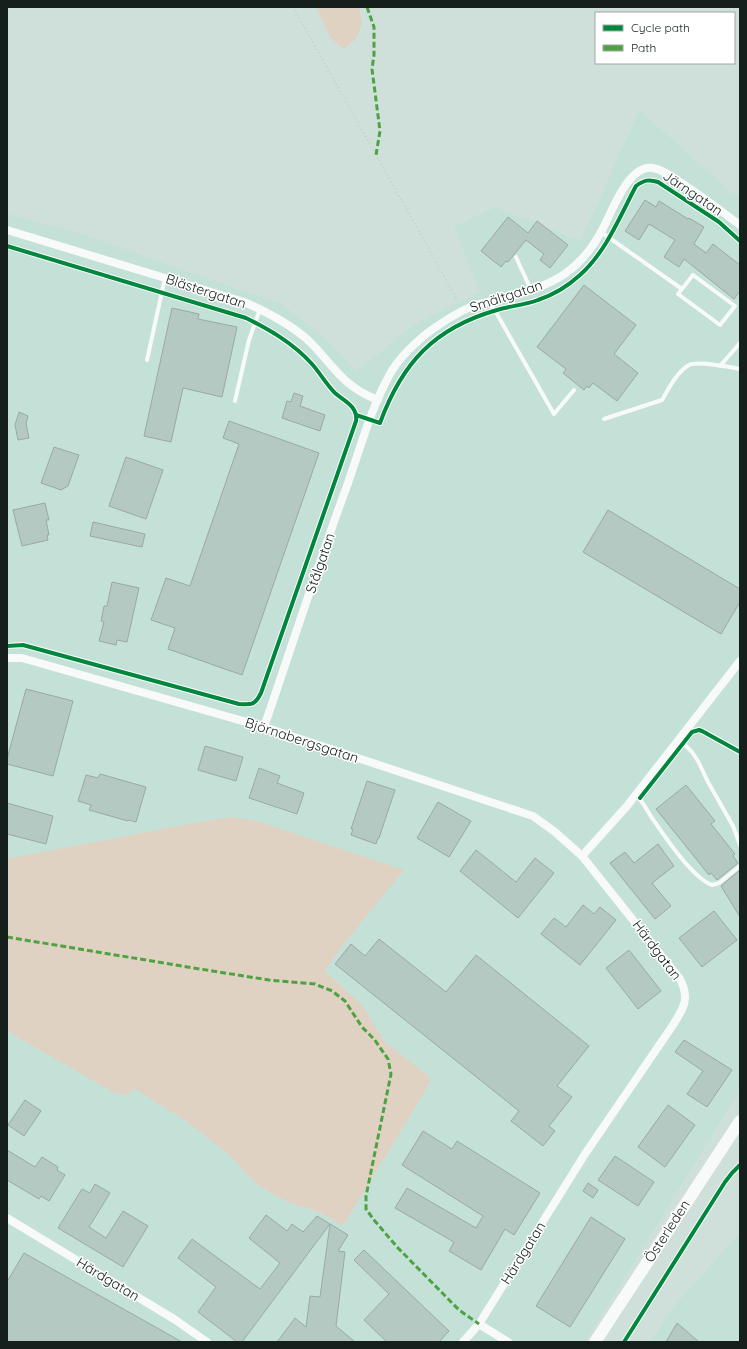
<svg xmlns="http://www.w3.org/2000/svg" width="747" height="1349" viewBox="0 0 747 1349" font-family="Quicksand,sans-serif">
<rect width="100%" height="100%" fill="#cfe0da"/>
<g fill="#c3e1d7">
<polygon points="639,110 732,193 740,195 740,1090 585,1342 7,1342 7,1031 114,1093 126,1095 135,1088 186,1121 229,1155 257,1185 288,1202 321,1213 343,1226 424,1093 429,1076 386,1043 361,1004 325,971 343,945 403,870 254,820 233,817 204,821 11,858 7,857 7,214 73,231 283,305 321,335 356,371 390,345 412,325 480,292 454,227 495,207 581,241"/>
<polygon points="740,1233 740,1342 651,1342 670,1311"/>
</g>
<g fill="#e0d2c3">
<polygon points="316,7 359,7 362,24 356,39 343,49 330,37"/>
<polygon points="233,817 254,820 404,870 343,945 325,971 361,1004 386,1043 429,1076 430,1081 424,1093 343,1226 321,1213 288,1202 257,1185 229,1155 186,1121 135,1089 126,1095 114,1093 7,1031 7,857 11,858 204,821"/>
</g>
<g fill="#b5c9c3" stroke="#9ba8a4">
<polygon points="645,200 656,207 659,201 688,219 689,218 704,227 694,244 706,253 713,244 740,265 740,291 734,299 684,259 679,267 664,257 675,240 649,224 639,240 625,231"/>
<polygon points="508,217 528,233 537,221 568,245 550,268 540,260 544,254 526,240 508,262 506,261 501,267 481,251"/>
<polygon points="584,285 636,325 614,354 638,373 617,401 593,383 589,388 587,386 584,390 563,373 566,369 537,347"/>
<polygon points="172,308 199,314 198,319 237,327 222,397 183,388 171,442 144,436"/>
<polygon points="294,393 303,396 300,406 325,415 320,431 282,418 287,401 291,402"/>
<polygon points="19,412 28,416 26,424 29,438 18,440 15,425"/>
<polygon points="229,421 319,453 242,675 168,649 175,628 151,620 166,578 190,586 239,444 223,438"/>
<polygon points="54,447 79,455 68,486 61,490 41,483"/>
<polygon points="126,457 163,470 146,519 109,506"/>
<polygon points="45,503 49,520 46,520 49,535 47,535 48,540 22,546 13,510"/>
<polygon points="608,510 740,589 740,602 721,634 583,552"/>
<polygon points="93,522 145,534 142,547 90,536"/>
<polygon points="112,582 139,588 127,642 117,640 116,645 99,641 104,622 101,621 104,606 107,606"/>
<polygon points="26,689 73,701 53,776 7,764 7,759"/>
<polygon points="205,746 243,757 236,781 198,770"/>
<polygon points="259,768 280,776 277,783 304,793 297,814 249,798"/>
<polygon points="100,774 146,787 136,822 129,820 128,821 89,810 91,805 78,801 86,775 98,778"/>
<polygon points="367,781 395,790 379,838 378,838 376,844 351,835 353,829 351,829"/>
<polygon points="686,785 715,821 711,824 735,854 733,856 738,863 717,880 711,873 709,875 656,809"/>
<polygon points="438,802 471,821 449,857 417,838"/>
<polygon points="7,803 53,816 46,844 7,834"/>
<polygon points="658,844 674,866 652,883 671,906 655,919 610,863 625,852 634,863"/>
<polygon points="476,850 516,882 535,858 554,873 518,918 460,871"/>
<polygon points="740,870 740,917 721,886"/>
<polygon points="583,905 594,914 600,907 616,920 580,965 541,934 554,918 566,927"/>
<polygon points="714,911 737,940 702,967 679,938"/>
<polygon points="379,939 446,992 476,955 589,1046 557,1086 572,1097 549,1126 555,1131 543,1146 511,1121 519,1111 335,964 351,944 365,956"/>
<polygon points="629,950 661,991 638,1009 606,968"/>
<polygon points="684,1040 732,1070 707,1107 687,1094 703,1071 675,1052"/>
<polygon points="25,1100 41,1111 24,1136 8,1125"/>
<polygon points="668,1105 695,1125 665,1167 638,1147"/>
<polygon points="423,1131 452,1149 457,1141 540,1193 514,1235 505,1229 481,1270 449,1251 454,1242 395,1208 407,1188 476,1228 483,1216 402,1165"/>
<polygon points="7,1150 35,1167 42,1157 58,1167 57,1170 65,1175 49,1201 41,1196 39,1199 7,1180"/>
<polygon points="615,1156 654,1182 638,1206 598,1180"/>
<polygon points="588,1183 598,1190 593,1198 583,1191"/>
<polygon points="95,1184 110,1193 89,1227 106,1238 123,1211 148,1226 123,1267 58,1228 82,1189 90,1193"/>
<polygon points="266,1215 287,1231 292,1224 303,1232 317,1216 348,1235 338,1251 345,1252 336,1326 355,1342 277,1342 295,1318 306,1327 310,1296 320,1297 330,1224 242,1342 237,1342 198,1312 216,1287 178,1258 192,1239 260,1289 280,1263 249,1238"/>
<polygon points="591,1217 625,1239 570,1327 536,1306"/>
<polygon points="364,1250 449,1331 439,1342 387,1342 364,1320 389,1294 354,1260"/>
<polygon points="24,1253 182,1342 7,1342 7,1282"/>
<polygon points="677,1323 699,1342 666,1342"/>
</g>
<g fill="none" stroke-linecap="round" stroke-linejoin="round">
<polyline stroke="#c9cdcc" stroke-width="2" stroke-dasharray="1 3" stroke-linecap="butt" points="293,7 459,303"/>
<g stroke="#f8faf9" stroke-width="4">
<polyline points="601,232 682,289 678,294 720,325 735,306 693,275 682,289"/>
<polyline points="516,257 531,290"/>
<polyline points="490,302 554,414 574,390"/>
<polyline points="147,360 165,278"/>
<polyline points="720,366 740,343"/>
<polyline points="235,401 249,340 260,309"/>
<path d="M604,419L662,400C669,388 677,372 689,365C697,361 730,367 740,369"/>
<polyline points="679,739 692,752 698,761 708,782 733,826 740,845"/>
<path d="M635,796C643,800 646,809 650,815C663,834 692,878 712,885L719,883L740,866"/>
</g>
<g stroke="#f8faf9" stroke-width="8">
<path d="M7,230L244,302C267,312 292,325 310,342C335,367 342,386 378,400"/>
<polyline points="7,658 22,658 264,727 533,816 555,832 582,856"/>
<path d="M264,727C292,646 318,564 348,483C361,446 371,408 390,374C398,359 413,345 426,334C441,323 458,311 476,305C507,296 539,292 566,273C580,263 593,247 601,232C611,215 628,163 653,168C664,170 674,178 683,184C703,197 721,211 740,225"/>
<polyline points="7,1218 174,1319 207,1342"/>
<polyline points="479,1324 508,1342"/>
<path d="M463,1342L479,1324L585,1154L673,1025C684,1008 690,998 680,979L582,856L627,806L740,661"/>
</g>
<polyline stroke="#f8faf9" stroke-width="12" points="595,1342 740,1121"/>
<g stroke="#4ea241" stroke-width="3" stroke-dasharray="6 3" stroke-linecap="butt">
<polyline points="367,7 374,27 374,55 372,69 380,131 376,155"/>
<polyline points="7,937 200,969 269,980 315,984 332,991 345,1001 362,1027 374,1039 388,1059 391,1074 366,1196 366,1209 374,1220 398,1248 459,1310 479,1324"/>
</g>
<g stroke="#fff" stroke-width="6">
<g id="cycleway">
<path d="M7,246L246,318C270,330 293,343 312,364C320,373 326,384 335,393C344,401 358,406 356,421L261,693C255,705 252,705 239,704L23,645L7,646"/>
<path d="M356,415L380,423C402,363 434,328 497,310C510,306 525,305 538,300C553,295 568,286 580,275C606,252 620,216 636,186C644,180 649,179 658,182L719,222L740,241"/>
<polyline points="640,798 692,732 699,730 702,731 740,752"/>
<polyline points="624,1342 725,1182 732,1173 740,1165"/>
</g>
</g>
<use href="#cycleway" stroke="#00873e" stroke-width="4"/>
</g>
<g text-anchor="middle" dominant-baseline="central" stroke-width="3" stroke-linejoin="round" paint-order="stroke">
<g font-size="14" fill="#15201d" stroke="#fff">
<text transform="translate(693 193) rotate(34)">Järngatan</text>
<text transform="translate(206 291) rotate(18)">Blästergatan</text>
<text transform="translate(506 296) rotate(-18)">Smältgatan</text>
<text transform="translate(320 563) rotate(-71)">Stålgatan</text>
<text transform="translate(302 740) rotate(18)">Björnabergsgatan</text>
<text transform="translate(657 950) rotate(53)">Härdgatan</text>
<text transform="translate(667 1231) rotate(-57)">Österleden</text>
<text transform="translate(523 1253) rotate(-58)">Härdgatan</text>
<text transform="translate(108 1279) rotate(31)">Härdgatan</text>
</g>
</g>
<rect width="747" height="1349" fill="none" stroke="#15201d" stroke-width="16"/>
<rect x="595" y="12" width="140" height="52" fill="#ffffff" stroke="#a1a6a5"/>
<rect x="603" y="25" width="20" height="6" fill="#00873e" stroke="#a1a6a5"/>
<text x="631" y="32" font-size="12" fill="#15201d">Cycle path</text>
<rect x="603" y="45" width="20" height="6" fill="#4ea241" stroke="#a1a6a5"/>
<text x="631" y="52" font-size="12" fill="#15201d">Path</text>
</svg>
